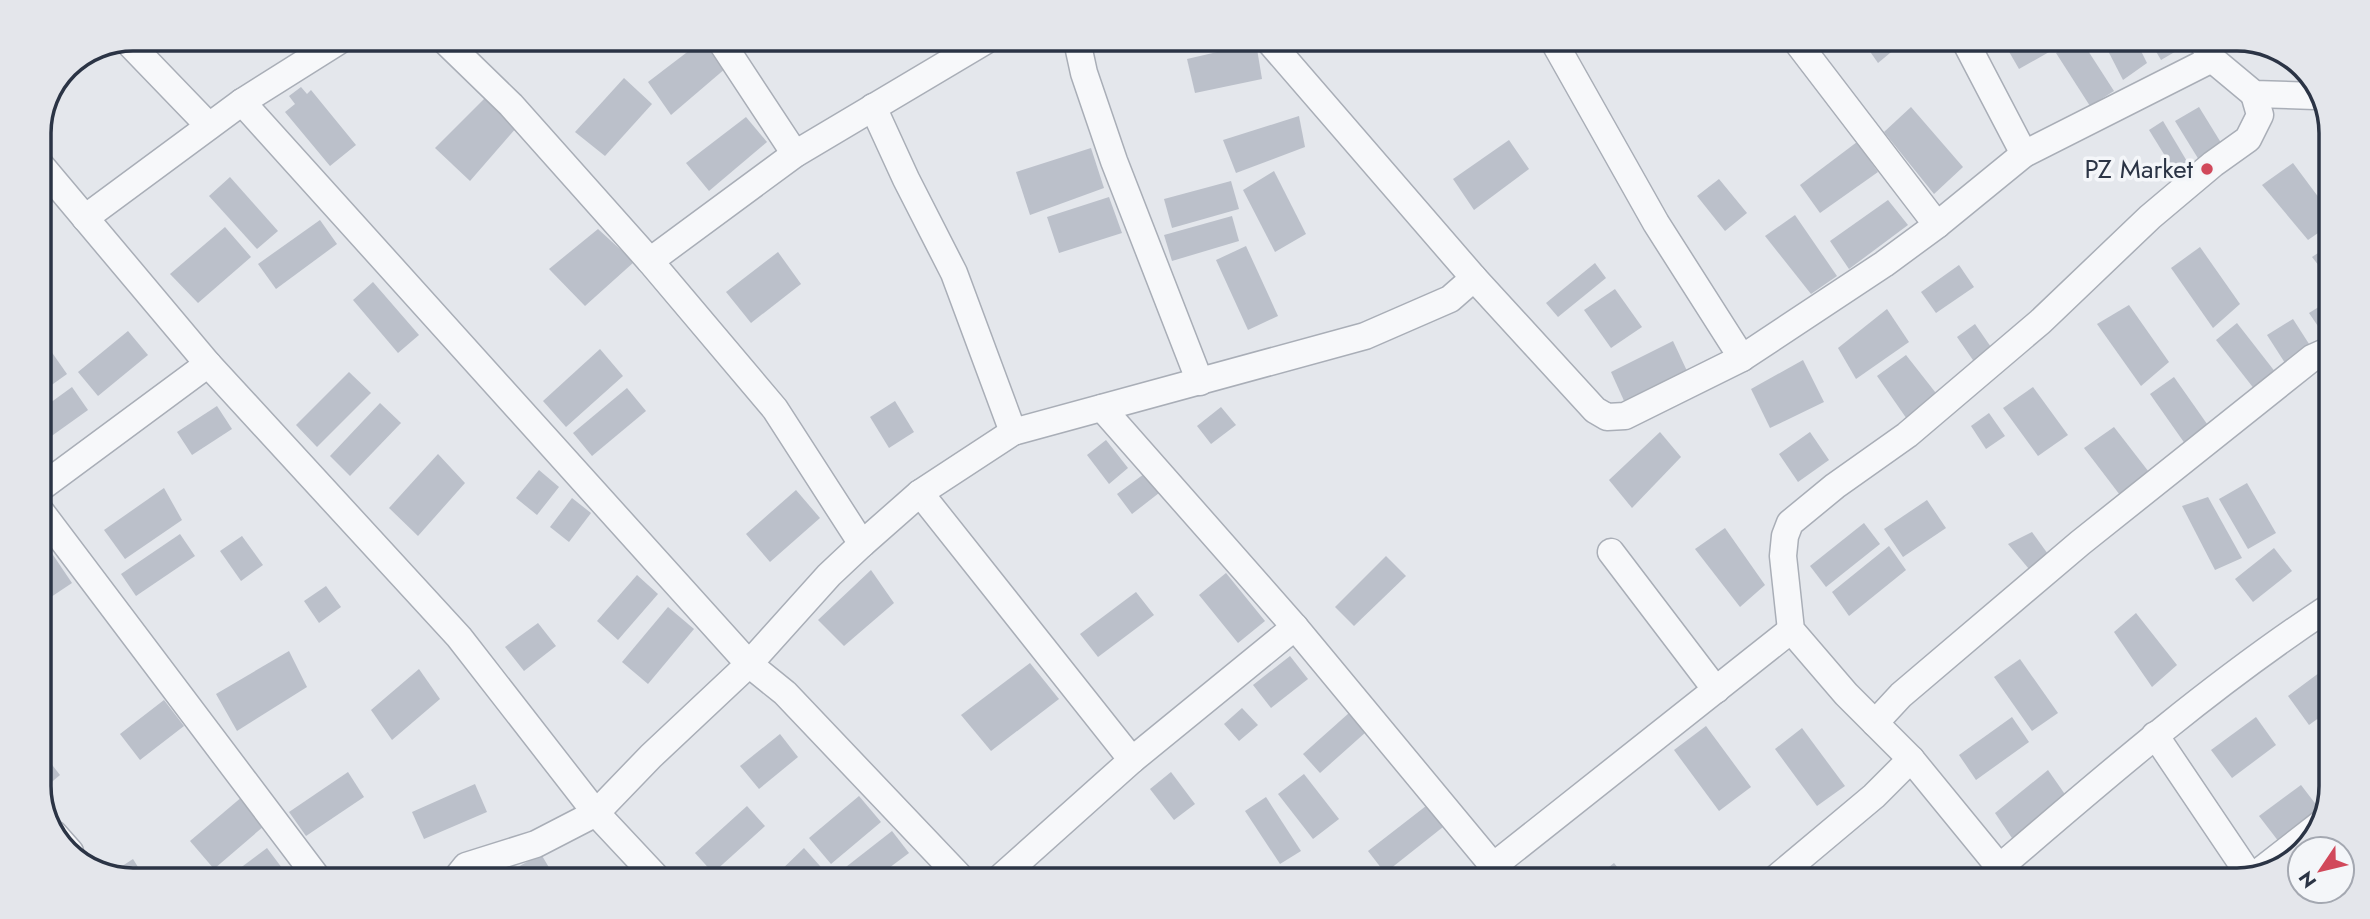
<svg xmlns="http://www.w3.org/2000/svg" width="2370" height="919" viewBox="0 0 2370 919" font-family="Jost,sans-serif">
<rect width="100%" height="100%" fill="#e4e7ec"/>
<g fill="#bbc0ca">
<polygon points="703,40 707,40 726,68 671,115 648,82"/>
<polygon points="1256,43 1262,79 1195,93 1187,59"/>
<polygon points="1864,43 1902,43 1878,63"/>
<polygon points="2004,43 2065,43 2019,69"/>
<polygon points="2071,43 2083,43 2114,91 2090,106 2056,53"/>
<polygon points="2104,43 2137,43 2147,63 2123,80"/>
<polygon points="2151,43 2190,43 2161,60"/>
<polygon points="2209,43 2235,44 2214,54"/>
<polygon points="624,78 652,104 605,156 575,132"/>
<polygon points="301,87 307,94 311,90 356,145 330,166 285,112 295,104 289,96"/>
<polygon points="487,96 517,127 470,181 435,148"/>
<polygon points="1911,107 1963,167 1934,194 1884,132"/>
<polygon points="2199,107 2223,146 2199,160 2175,121"/>
<polygon points="1299,116 1305,147 1236,173 1223,140"/>
<polygon points="746,117 767,142 709,191 686,163"/>
<polygon points="2163,121 2188,163 2175,172 2149,130"/>
<polygon points="1509,140 1529,169 1474,210 1453,179"/>
<polygon points="1857,142 1878,172 1820,213 1800,185"/>
<polygon points="1091,148 1104,188 1030,215 1016,172"/>
<polygon points="2293,163 2331,214 2331,224 2308,240 2262,185"/>
<polygon points="1274,171 1306,234 1275,252 1243,190"/>
<polygon points="230,177 278,231 257,249 209,196"/>
<polygon points="1719,179 1747,213 1725,231 1697,196"/>
<polygon points="1231,181 1239,209 1172,228 1164,199"/>
<polygon points="1109,197 1122,233 1059,253 1047,217"/>
<polygon points="1888,200 1908,225 1849,269 1830,241"/>
<polygon points="1795,215 1837,276 1811,294 1765,236"/>
<polygon points="1232,216 1239,241 1172,261 1164,235"/>
<polygon points="320,220 337,244 276,289 258,264"/>
<polygon points="225,227 251,257 198,303 170,274"/>
<polygon points="598,229 634,262 585,306 549,269"/>
<polygon points="2330,245 2330,280 2312,257"/>
<polygon points="1246,246 1278,316 1248,330 1216,260"/>
<polygon points="2200,247 2240,304 2213,328 2171,268"/>
<polygon points="778,252 801,284 751,323 726,292"/>
<polygon points="1595,263 1606,278 1558,317 1546,303"/>
<polygon points="1959,265 1974,287 1936,313 1921,292"/>
<polygon points="373,282 419,335 398,353 353,300"/>
<polygon points="1615,289 1642,327 1611,348 1584,310"/>
<polygon points="2330,300 2330,331 2324,335 2309,313"/>
<polygon points="2129,305 2169,362 2141,386 2097,324"/>
<polygon points="1887,309 1909,342 1856,379 1838,348"/>
<polygon points="2293,319 2311,347 2285,363 2267,335"/>
<polygon points="2237,323 2276,373 2255,390 2216,340"/>
<polygon points="1975,324 1993,350 1975,363 1957,337"/>
<polygon points="128,331 148,355 98,396 78,372"/>
<polygon points="1673,341 1687,371 1625,403 1611,372"/>
<polygon points="46,344 67,374 39,394 39,349"/>
<polygon points="600,349 623,376 566,427 543,401"/>
<polygon points="1906,355 1939,397 1909,422 1877,376"/>
<polygon points="1803,360 1824,402 1770,428 1751,389"/>
<polygon points="349,372 371,393 317,447 296,425"/>
<polygon points="2174,377 2212,431 2188,448 2150,394"/>
<polygon points="72,387 88,410 39,445 39,411"/>
<polygon points="2033,387 2068,435 2038,456 2003,408"/>
<polygon points="627,388 646,411 592,456 573,433"/>
<polygon points="895,401 914,432 889,448 870,417"/>
<polygon points="380,403 401,423 350,476 330,456"/>
<polygon points="217,406 232,429 192,455 177,432"/>
<polygon points="1221,407 1236,425 1211,444 1197,426"/>
<polygon points="1989,413 2005,436 1986,449 1971,426"/>
<polygon points="2114,427 2152,476 2123,499 2084,448"/>
<polygon points="1660,432 1681,457 1632,508 1609,480"/>
<polygon points="1810,432 1829,460 1798,482 1779,454"/>
<polygon points="1106,440 1128,468 1109,484 1087,455"/>
<polygon points="438,454 465,483 418,536 389,508"/>
<polygon points="539,470 559,487 537,515 516,498"/>
<polygon points="1144,474 1159,493 1132,514 1117,494"/>
<polygon points="2247,483 2276,533 2248,549 2219,499"/>
<polygon points="164,488 182,520 125,559 104,530"/>
<polygon points="796,490 820,518 770,562 746,534"/>
<polygon points="2208,497 2242,558 2215,570 2182,506"/>
<polygon points="572,498 591,513 569,542 550,527"/>
<polygon points="1927,500 1946,528 1903,557 1884,529"/>
<polygon points="1864,523 1880,544 1826,587 1810,566"/>
<polygon points="1725,528 1765,585 1740,607 1695,549"/>
<polygon points="2032,532 2053,561 2034,575 2008,544"/>
<polygon points="180,534 195,556 136,596 121,574"/>
<polygon points="242,536 263,565 241,581 220,551"/>
<polygon points="1889,546 1906,570 1849,616 1832,592"/>
<polygon points="2274,548 2292,571 2253,602 2235,579"/>
<polygon points="51,552 72,583 39,605 39,560"/>
<polygon points="1386,556 1406,576 1354,626 1335,607"/>
<polygon points="871,570 894,603 844,646 818,620"/>
<polygon points="1226,573 1265,621 1238,643 1199,595"/>
<polygon points="637,575 658,594 618,640 597,621"/>
<polygon points="326,586 341,607 319,623 304,601"/>
<polygon points="1136,592 1154,615 1098,657 1080,634"/>
<polygon points="668,607 694,629 648,684 622,662"/>
<polygon points="2136,613 2177,665 2152,687 2114,632"/>
<polygon points="538,623 556,646 524,671 505,647"/>
<polygon points="289,651 307,687 237,731 216,694"/>
<polygon points="1290,656 1308,679 1271,708 1253,685"/>
<polygon points="2020,659 2058,713 2032,731 1994,677"/>
<polygon points="1030,663 1059,699 991,751 961,715"/>
<polygon points="2327,667 2327,712 2309,725 2288,696"/>
<polygon points="419,669 440,699 392,740 371,710"/>
<polygon points="164,700 184,726 140,760 120,734"/>
<polygon points="1242,708 1258,725 1239,741 1224,724"/>
<polygon points="1349,713 1366,732 1320,773 1303,754"/>
<polygon points="2012,717 2029,742 1976,780 1959,755"/>
<polygon points="2256,717 2276,745 2232,778 2211,750"/>
<polygon points="39,718 50,728 39,741"/>
<polygon points="1706,726 1751,787 1719,811 1674,750"/>
<polygon points="1802,728 1845,786 1817,806 1775,749"/>
<polygon points="780,734 798,757 759,789 740,766"/>
<polygon points="46,757 60,775 47,786 39,775 39,763"/>
<polygon points="2048,770 2069,800 2016,844 1995,813"/>
<polygon points="348,772 364,797 306,836 289,812"/>
<polygon points="1171,772 1195,804 1174,820 1150,789"/>
<polygon points="1304,774 1339,819 1313,839 1278,794"/>
<polygon points="475,784 487,812 424,839 412,812"/>
<polygon points="2301,785 2321,811 2279,842 2259,816"/>
<polygon points="243,796 264,826 214,869 190,841"/>
<polygon points="859,796 881,822 831,864 809,838"/>
<polygon points="1266,797 1301,851 1280,864 1245,811"/>
<polygon points="747,806 765,826 713,873 695,853"/>
<polygon points="1426,806 1443,827 1385,873 1368,851"/>
<polygon points="892,831 909,853 877,877 839,877 837,874"/>
<polygon points="267,848 282,868 271,876 238,876 235,872"/>
<polygon points="804,848 828,875 826,877 774,877"/>
<polygon points="541,854 554,876 502,876"/>
<polygon points="133,859 143,875 115,875 113,872"/>
<polygon points="1614,863 1627,879 1594,879"/>
<polygon points="1348,870 1355,878 1339,878"/>
</g>
<g fill="none" stroke-linecap="round" stroke-linejoin="round">
<g stroke="#a9aeb7" stroke-width="29">
<g id="minor">
<polyline points="443,39 511,105 650,261 775,409 862,544"/>
<polyline points="720,40 795,154"/>
<polyline points="127,41 209,126"/>
<polyline points="1077,41 1084,73 1114,161 1200,382"/>
<polyline points="1269,41 1474,278 1595,410 1607,417 1625,416 1742,358 1884,264 1937,225 2024,154 2212,59"/>
<polyline points="1554,42 1656,223 1742,358"/>
<polyline points="1797,42 1937,225"/>
<polyline points="1966,43 2024,154"/>
<polyline points="2204,45 2212,59 2254,94 2315,96 2319,94"/>
<polyline points="242,102 749,664 785,693 960,877"/>
<polyline points="873,107 906,179 954,273 1013,432"/>
<polyline points="39,163 208,364 459,637 596,813 656,877"/>
<polyline points="85,218 242,102 342,39"/>
<polyline points="650,261 795,154 985,41"/>
<polyline points="1102,408 1295,627 1504,879"/>
<polyline points="39,489 208,364"/>
<polyline points="920,493 1132,760"/>
<polyline points="39,509 316,876"/>
<polyline points="1611,552 1716,690"/>
<polyline points="1875,723 1901,695 2080,543 2312,358 2330,350"/>
<polyline points="2155,735 2250,876"/>
<polyline points="54,834 70,852"/>
<polyline points="1492,867 1791,630"/>
<path d="M2000,867C2106,776 2211,685 2328,608"/>
<polyline points="2255,875 2323,822"/>
<polyline points="458,876 466,866 536,844 596,813 651,756 749,664 829,575 862,544 920,493 1013,432 1365,336 1450,299 1474,278"/>
<polyline points="1000,878 1132,760 1295,627"/>
<polyline points="1775,879 1874,796 1911,759"/>
<polyline points="2010,880 1911,759 1846,694 1791,630 1783,556 1785,536 1790,523 1835,486 1907,435 2040,322 2150,217 2213,164 2248,139 2260,115 2254,94"/>
</g>
</g>
<use href="#minor" stroke="#f7f8fa" stroke-width="26"/>
</g>
<circle fill="#d1495b" stroke="#f4f6f9" stroke-width="2.5" cx="2207" cy="169" r="7"/>
<g text-anchor="middle" dominant-baseline="central" stroke-width="7" stroke-linejoin="round" paint-order="stroke">
<g font-size="26" fill="#2b3445" stroke="#f4f6f9" text-anchor="end">
<text x="2193" y="169">PZ Market</text>
</g>
</g>
<path d="M0 0H2370V919H0ZM133 51H2237A82 82 0 0 1 2319 133V786A82 82 0 0 1 2237 868H133A82 82 0 0 1 51 786V133A82 82 0 0 1 133 51Z" fill="#e4e6eb" fill-rule="evenodd"/>
<path fill="none" stroke="#2b3445" stroke-width="3.5" d="M133 51H2237A82 82 0 0 1 2319 133V786A82 82 0 0 1 2237 868H133A82 82 0 0 1 51 786V133A82 82 0 0 1 133 51Z"/>
<g transform="translate(2321 870) rotate(235)"><circle r="33" fill="#f4f6f9" stroke="#a4a8b1" stroke-width="2"/>
<path d="M0-5L12 26L0 18L-12 26Z" fill="#d1495b"/>
<text y="-10" font-size="19" font-weight="bold" text-anchor="middle" fill="#2b3445">N</text>
</g>
</svg>
